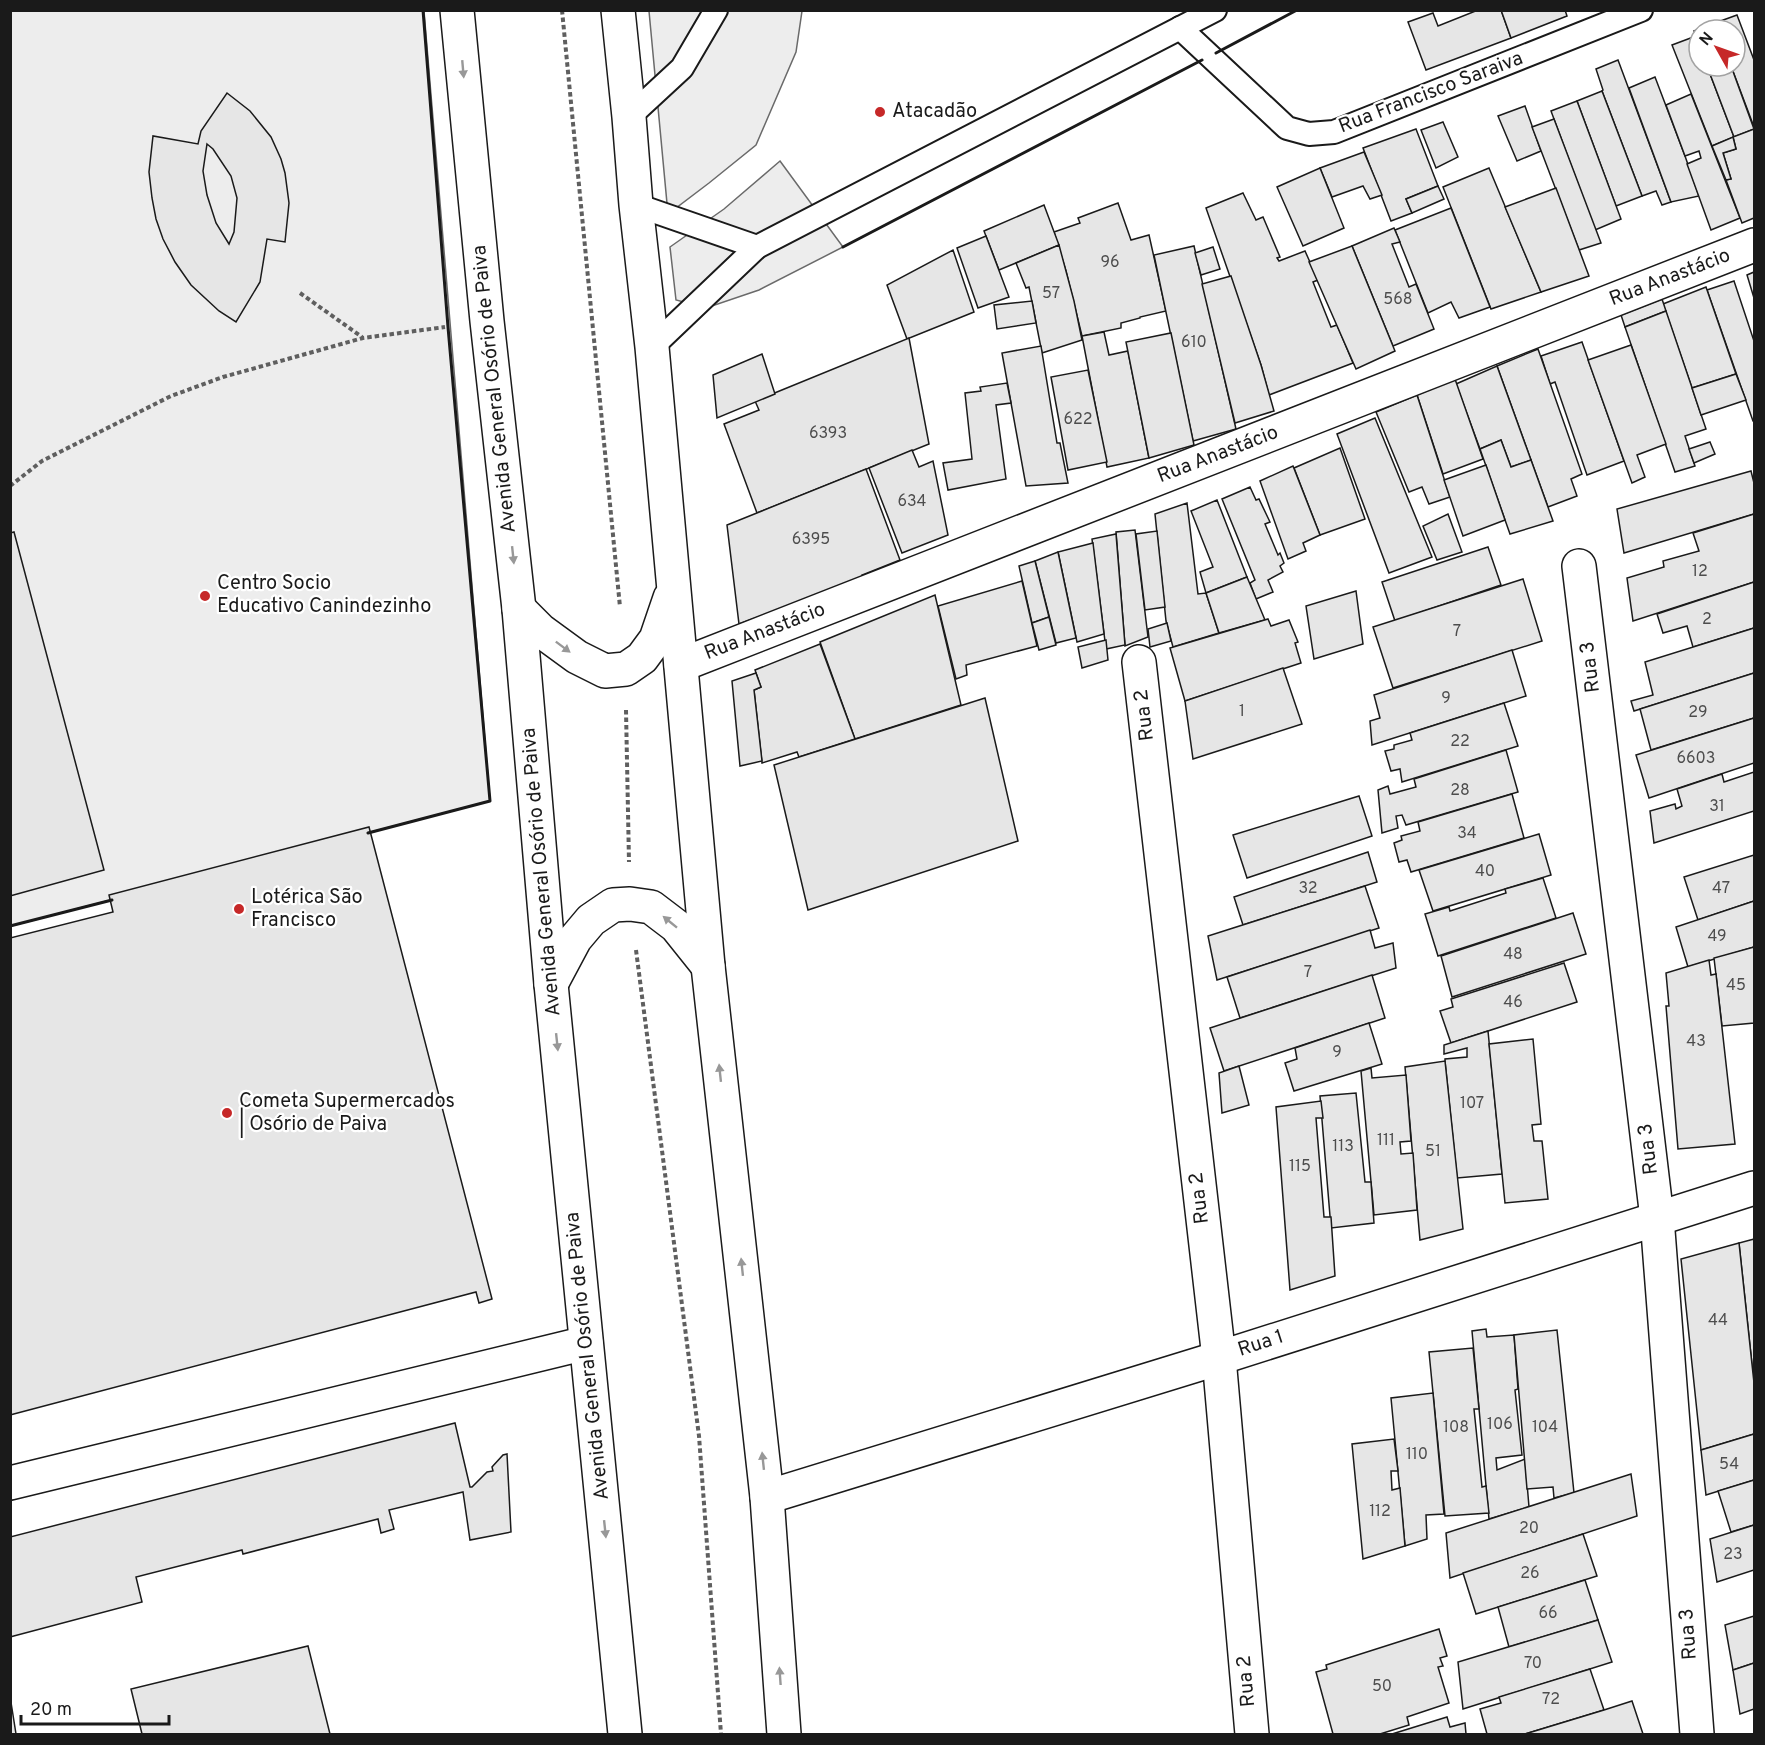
<svg xmlns="http://www.w3.org/2000/svg" width="1765" height="1745" viewBox="0 0 1765 1745" font-family="Overpass,sans-serif">
<rect width="100%" height="100%" fill="#fff"/>
<g fill="#ededed" stroke="#6a6a6a" stroke-width="1.5">
<polygon points="11,11 424,11 490,801 11,926"/>
<polygon points="649,11 802,11 796,52 756,145 709,183 668,214"/>
<polygon points="780,161 843,247 759,290 706,308 676,300 670,247 724,209"/>
</g>
<g fill="#e6e6e6" stroke="#1a1a1a" stroke-width="1.5" fill-rule="evenodd">
<polygon points="1478,10 1501,10 1511,38 1426,70 1408,22 1433,13 1438,26"/>
<polygon points="1501,10 1565,10 1567,16 1511,38"/>
<polygon points="1737,15 1754,60 1754,127 1731,66 1735,66 1735,30 1718,30 1715,23"/>
<polygon points="1715,23 1718,30 1699,30 1699,44 1694,31"/>
<polygon points="1696,36 1699,44 1699,66 1707,66 1734,137 1712,146 1672,45"/>
<polygon points="1618,60 1671,202 1662,205 1656,191 1642,196 1602,91 1603,90 1596,69"/>
<polygon points="1707,66 1731,66 1754,129 1734,137"/>
<polygon points="1655,77 1685,156 1699,196 1671,202 1629,88"/>
<polygon points="1602,91 1642,196 1616,206 1577,101"/>
<path d="M227,93L250,111L271,137L281,159L285,173L289,203L285,242L267,239L260,282L236,322L219,311L191,285L175,262L163,239L156,219L152,198L149,172L153,136L198,144L201,131ZM207,144L213,149L231,176L237,198L234,232L229,244L216,223L207,195L203,171Z"/>
<polygon points="1691,94 1740,218 1711,230 1687,164 1701,158 1699,151 1685,156 1666,105"/>
<polygon points="1577,101 1621,219 1595,230 1551,111"/>
<polygon points="1525,106 1541,151 1517,161 1498,116"/>
<polygon points="1554,119 1601,243 1579,250 1532,127"/>
<polygon points="1443,122 1458,157 1436,168 1421,130"/>
<polygon points="1416,129 1438,186 1406,199 1412,213 1391,221 1363,148"/>
<polygon points="1754,129 1754,218 1742,223 1726,180 1731,179 1723,153 1736,149 1733,137"/>
<polygon points="1733,137 1736,149 1723,153 1731,179 1726,180 1712,146"/>
<polygon points="1364,152 1382,195 1370,199 1363,186 1332,197 1320,168"/>
<polygon points="1320,168 1344,228 1303,246 1277,187"/>
<polygon points="1489,168 1541,292 1491,309 1443,187"/>
<polygon points="1438,186 1444,199 1412,213 1406,199"/>
<polygon points="1556,188 1589,276 1541,292 1505,207"/>
<polygon points="1243,193 1256,220 1263,217 1280,257 1277,258 1279,261 1305,251 1318,280 1313,282 1331,327 1337,325 1353,363 1269,395 1261,365 1206,208"/>
<polygon points="1118,203 1131,240 1149,235 1166,311 1140,317 1140,318 1121,323 1121,328 1082,336 1066,271 1054,232 1080,223 1078,218"/>
<polygon points="1044,205 1059,245 999,270 984,231"/>
<polygon points="1451,208 1490,307 1459,318 1451,302 1428,313 1395,230"/>
<polygon points="1394,228 1400,242 1392,244 1409,287 1416,284 1434,329 1393,346 1352,246"/>
<polygon points="986,236 1009,297 978,308 957,248"/>
<polygon points="1059,245 1074,301 1082,340 1042,353 1029,287 1026,288 1016,263"/>
<polygon points="1194,246 1236,429 1193,441 1154,255"/>
<polygon points="1352,246 1395,351 1356,369 1309,262"/>
<polygon points="1213,247 1220,269 1201,275 1195,253"/>
<polygon points="953,250 974,312 907,339 887,285"/>
<polygon points="1754,272 1754,298 1747,275"/>
<polygon points="1231,276 1261,365 1274,411 1235,423 1202,284"/>
<polygon points="1734,281 1754,341 1754,421 1753,421 1707,290"/>
<polygon points="1706,287 1736,374 1692,388 1663,304"/>
<polygon points="1662,299 1666,311 1625,327 1621,315"/>
<polygon points="1032,301 1036,323 997,329 994,305"/>
<polygon points="1666,311 1706,429 1685,436 1695,466 1675,472 1625,327"/>
<polygon points="1104,332 1109,355 1128,351 1149,458 1107,467 1082,336"/>
<polygon points="1171,333 1194,445 1149,458 1126,342"/>
<polygon points="909,338 929,444 757,513 724,424 759,410 755,401"/>
<polygon points="1582,342 1624,461 1587,475 1555,382 1550,384 1541,356"/>
<polygon points="1631,345 1666,444 1637,455 1645,477 1632,483 1588,360"/>
<polygon points="1041,346 1057,443 1060,443 1068,483 1026,486 1002,353"/>
<polygon points="1538,349 1582,474 1571,479 1577,496 1548,507 1497,366"/>
<polygon points="762,354 775,394 717,418 713,375"/>
<polygon points="1497,366 1531,460 1511,467 1501,440 1480,449 1456,384"/>
<polygon points="1088,370 1107,462 1068,470 1051,377"/>
<polygon points="1736,374 1746,400 1701,415 1692,388"/>
<polygon points="1455,379 1483,459 1443,474 1417,395"/>
<polygon points="1007,383 1011,403 996,405 1006,479 948,490 943,463 972,459 965,393 981,391 980,387"/>
<polygon points="1417,395 1450,497 1429,504 1422,487 1409,492 1376,412"/>
<polygon points="1375,418 1432,557 1389,573 1337,434"/>
<polygon points="1501,440 1511,467 1531,460 1553,521 1510,534 1480,449"/>
<polygon points="1710,442 1715,454 1694,463 1689,449"/>
<polygon points="1340,448 1365,519 1320,535 1294,468"/>
<polygon points="912,450 919,467 933,461 948,535 902,553 869,468"/>
<polygon points="1486,465 1505,520 1463,536 1444,480"/>
<polygon points="1293,466 1320,535 1303,543 1306,551 1288,559 1260,481"/>
<polygon points="866,469 900,560 862,575 864,578 739,624 727,525"/>
<polygon points="1751,471 1754,483 1754,514 1624,553 1617,509"/>
<polygon points="1250,487 1256,500 1259,499 1270,522 1265,524 1278,555 1280,553 1284,563 1280,566 1283,572 1268,580 1273,592 1256,599 1250,583 1255,580 1222,499"/>
<polygon points="1217,500 1247,577 1206,593 1200,572 1213,567 1191,511"/>
<polygon points="1187,503 1198,594 1206,593 1219,633 1173,647 1166,621 1155,514"/>
<polygon points="1448,514 1462,552 1437,560 1423,526"/>
<polygon points="1754,514 1754,582 1633,621 1627,578 1664,567 1663,561 1699,551 1693,533"/>
<polygon points="1135,530 1148,637 1125,646 1116,532"/>
<polygon points="1157,531 1165,607 1145,610 1136,534"/>
<polygon points="14,532 104,870 10,896 10,533"/>
<polygon points="1116,534 1125,645 1106,649 1092,539"/>
<polygon points="1093,543 1104,634 1077,642 1058,552"/>
<polygon points="1488,547 1501,585 1395,621 1382,582"/>
<polygon points="1058,552 1076,638 1056,643 1035,561"/>
<polygon points="1035,561 1049,617 1032,623 1019,566"/>
<polygon points="1247,577 1265,620 1219,633 1206,593"/>
<polygon points="1523,579 1542,641 1393,688 1373,627"/>
<polygon points="1022,581 1037,646 966,665 967,675 956,679 938,606"/>
<polygon points="1754,582 1754,628 1693,647 1687,626 1663,633 1657,614"/>
<polygon points="1356,591 1363,644 1314,659 1306,606"/>
<polygon points="935,595 961,705 855,739 820,642"/>
<polygon points="1049,617 1056,645 1039,650 1032,623"/>
<polygon points="1268,619 1271,626 1289,620 1298,642 1295,643 1301,663 1185,701 1170,648"/>
<polygon points="1167,623 1171,641 1150,647 1148,629"/>
<polygon points="1754,628 1754,673 1634,711 1631,701 1653,695 1645,662"/>
<polygon points="1106,640 1108,660 1082,668 1078,647"/>
<polygon points="820,644 855,739 799,757 797,752 762,763 754,690 761,687 755,670"/>
<polygon points="1512,650 1526,696 1372,745 1370,721 1380,718 1374,695"/>
<polygon points="1283,668 1302,724 1193,759 1185,701"/>
<polygon points="756,673 761,687 754,690 762,761 740,766 732,681"/>
<polygon points="1754,673 1754,718 1651,750 1640,709"/>
<polygon points="985,698 1018,841 808,910 774,765"/>
<polygon points="1504,703 1518,746 1402,782 1400,769 1391,771 1385,751 1394,749 1394,745 1412,740 1410,733"/>
<polygon points="1754,718 1754,763 1649,798 1636,755"/>
<polygon points="1506,750 1518,792 1406,825 1402,815 1396,816 1398,828 1382,833 1378,790 1388,786 1390,794 1416,787 1414,779"/>
<polygon points="1754,772 1754,811 1654,843 1650,811 1675,804 1676,809 1682,806 1677,789 1722,774 1724,782"/>
<polygon points="1512,794 1524,838 1411,872 1407,860 1399,862 1394,843 1402,840 1401,836 1420,831 1418,822"/>
<polygon points="1359,796 1372,836 1247,878 1233,835"/>
<polygon points="369,827 492,1299 479,1303 476,1292 10,1415 10,938 113,912 109,895"/>
<polygon points="1539,834 1551,875 1433,911 1419,870"/>
<polygon points="1368,852 1377,882 1243,925 1234,897"/>
<polygon points="1754,855 1754,901 1698,920 1684,877"/>
<polygon points="1543,878 1556,918 1438,956 1425,914 1449,907 1450,911 1506,893 1505,889"/>
<polygon points="1365,886 1379,928 1217,980 1208,936"/>
<polygon points="1754,901 1754,947 1688,967 1676,927"/>
<polygon points="1573,913 1586,954 1452,997 1441,956"/>
<polygon points="1370,930 1375,948 1393,943 1396,968 1240,1018 1227,977"/>
<polygon points="1754,947 1754,1023 1722,1026 1714,958"/>
<polygon points="1709,960 1711,975 1716,974 1735,1144 1678,1149 1666,1006 1669,1006 1666,973"/>
<polygon points="1564,963 1577,1002 1451,1043 1440,1011 1453,1007 1451,999"/>
<polygon points="1372,975 1385,1018 1224,1071 1210,1028"/>
<polygon points="1369,1023 1382,1064 1294,1091 1285,1063 1297,1059 1295,1048"/>
<polygon points="1488,1031 1502,1174 1457,1178 1445,1061 1445,1059 1467,1057 1467,1048 1444,1054 1444,1045"/>
<polygon points="1533,1039 1541,1124 1532,1125 1534,1141 1542,1141 1548,1199 1505,1203 1489,1044"/>
<polygon points="1445,1061 1463,1229 1420,1240 1405,1067"/>
<polygon points="1239,1066 1249,1105 1222,1113 1219,1073"/>
<polygon points="1371,1068 1372,1078 1406,1075 1411,1141 1400,1142 1401,1154 1413,1153 1417,1210 1374,1215 1361,1071"/>
<polygon points="1356,1093 1365,1182 1371,1182 1374,1223 1331,1228 1320,1096"/>
<polygon points="1321,1101 1323,1118 1316,1118 1324,1217 1331,1217 1335,1276 1290,1290 1276,1107"/>
<polygon points="1754,1239 1754,1383 1739,1243"/>
<polygon points="1739,1243 1754,1383 1754,1434 1701,1450 1681,1259"/>
<polygon points="1486,1329 1487,1337 1514,1335 1518,1389 1515,1390 1522,1455 1496,1458 1497,1470 1525,1459 1529,1507 1489,1519 1472,1331"/>
<polygon points="1557,1330 1574,1493 1554,1498 1553,1487 1527,1489 1514,1335"/>
<polygon points="1473,1348 1479,1409 1474,1409 1482,1487 1486,1486 1489,1513 1445,1516 1429,1352"/>
<polygon points="1433,1393 1444,1514 1426,1515 1427,1539 1405,1546 1391,1398"/>
<polygon points="455,1423 470,1487 472,1487 487,1472 493,1471 492,1467 503,1455 507,1454 511,1532 470,1540 463,1492 389,1510 394,1529 381,1533 378,1519 243,1554 242,1550 136,1577 142,1602 10,1637 10,1537"/>
<polygon points="1754,1434 1754,1480 1706,1495 1701,1450"/>
<polygon points="1394,1439 1398,1471 1391,1471 1392,1490 1400,1488 1405,1546 1363,1559 1352,1444"/>
<polygon points="1631,1474 1637,1516 1450,1578 1446,1533"/>
<polygon points="1754,1480 1754,1525 1731,1532 1718,1491"/>
<polygon points="1754,1525 1754,1570 1717,1582 1710,1539"/>
<polygon points="1583,1534 1597,1576 1476,1614 1463,1573"/>
<polygon points="1585,1580 1598,1620 1509,1647 1498,1607"/>
<polygon points="1754,1616 1754,1663 1733,1670 1725,1625"/>
<polygon points="1598,1620 1612,1662 1463,1709 1458,1662"/>
<polygon points="1439,1629 1447,1656 1440,1658 1443,1666 1438,1667 1449,1703 1407,1717 1409,1725 1380,1734 1333,1734 1316,1672 1327,1669 1326,1665"/>
<polygon points="308,1646 330,1734 142,1734 131,1689"/>
<polygon points="1754,1663 1754,1709 1740,1714 1733,1670"/>
<polygon points="1590,1669 1604,1710 1525,1734 1487,1734 1480,1709 1501,1703 1499,1697"/>
<polygon points="10,1696 16,1734 10,1734"/>
<polygon points="1632,1701 1643,1734 1525,1734 1604,1710"/>
<polygon points="1447,1717 1450,1727 1465,1723 1466,1734 1392,1734"/>
</g>
<g fill="none" stroke-linecap="round" stroke-linejoin="round">
<g stroke="#1a1a1a" stroke-width="26">
<g id="lane">
<polyline points="1180,28 1287,128 1309,134 1334,132 1641,10"/>
<polyline points="629,117 682,68 716,10"/>
<polyline points="636,205 757,247"/>
<polyline points="652,347 757,247 1215,10"/>
</g>
</g>
<g stroke="#1a1a1a" stroke-width="36">
<g id="street">
<polyline points="1579,566 1657,1218 1697,1734"/>
<polyline points="1139,662 1219,1358 1252,1734"/>
<polyline points="681,665 1754,245"/>
<polyline points="10,1483 586,1343"/>
<polyline points="767,1497 1219,1358 1754,1188"/>
</g>
</g>
<g stroke="#1a1a1a" stroke-width="36">
<g id="primary">
<polyline points="457,10 487,321 519,609 551,984 625,1734"/>
<polyline points="618,10 629,117 636,205 652,347 708,966 767,1497 784,1734"/>
<polyline points="519,609 540,630 577,657 605,671 626,669 642,658 656,639 670,598"/>
<polyline points="551,984 575,939 591,920 613,905 630,904 651,907 676,926 708,966"/>
</g>
</g>
<g stroke="#5f5f5f" stroke-width="4" stroke-dasharray="4.5 3" stroke-linecap="butt">
<polyline points="562,10 620,607"/>
<polyline points="300,293 362,337"/>
<polyline points="10,486 42,461 171,396 223,377 363,338 445,327"/>
<polyline points="626,710 629,862"/>
<polyline points="636,950 699,1436 721,1734"/>
</g>
<use href="#lane" stroke="#fff" stroke-width="22"/>
<use href="#street" stroke="#fff" stroke-width="33"/>
<use href="#primary" stroke="#fff" stroke-width="33"/>
<g stroke="#1a1a1a" stroke-width="3">
<polyline points="1216,53 1297,10"/>
<polyline points="843,247 1202,60"/>
<polyline points="368,833 490,801 448,327 423,10"/>
<polyline points="10,926 112,900"/>
</g>
</g>
<defs><path id="oneway-solid" d="M-6-.8H1V-3.2L6.5 0L1 3.2V.8H-6Z" transform="scale(1.5)"/></defs>
<g fill="#989898">
<use href="#oneway-solid" transform="translate(463 69) rotate(85)"/>
<use href="#oneway-solid" transform="translate(513 555) rotate(84)"/>
<use href="#oneway-solid" transform="translate(563 647) rotate(37)"/>
<use href="#oneway-solid" transform="translate(670 922) rotate(-141)"/>
<use href="#oneway-solid" transform="translate(557 1042) rotate(84)"/>
<use href="#oneway-solid" transform="translate(720 1073) rotate(-96)"/>
<use href="#oneway-solid" transform="translate(742 1267) rotate(-96)"/>
<use href="#oneway-solid" transform="translate(763 1461) rotate(-96)"/>
<use href="#oneway-solid" transform="translate(605 1529) rotate(84)"/>
<use href="#oneway-solid" transform="translate(780 1676) rotate(-94)"/>
</g>
<g fill="#c62828" stroke="#fff" stroke-width="2">
<circle cx="880" cy="112" r="6"/>
<circle cx="205" cy="596" r="6"/>
<circle cx="239" cy="909" r="6"/>
<circle cx="227" cy="1113" r="6"/>
</g>
<g text-anchor="middle" dominant-baseline="central" stroke-width="4.5" stroke-linejoin="round" paint-order="stroke">
<g font-size="16" fill="#4d4d4d">
<text x="1110" y="263">96</text>
<text x="1051" y="294">57</text>
<text x="1398" y="300">568</text>
<text x="1194" y="343">610</text>
<text x="1078" y="420">622</text>
<text x="828" y="434">6393</text>
<text x="912" y="502">634</text>
<text x="811" y="540">6395</text>
<text x="1700" y="572">12</text>
<text x="1707" y="620">2</text>
<text x="1457" y="632">7</text>
<text x="1446" y="699">9</text>
<text x="1242" y="712">1</text>
<text x="1698" y="713">29</text>
<text x="1460" y="742">22</text>
<text x="1696" y="759">6603</text>
<text x="1460" y="791">28</text>
<text x="1717" y="807">31</text>
<text x="1467" y="834">34</text>
<text x="1485" y="872">40</text>
<text x="1308" y="889">32</text>
<text x="1721" y="889">47</text>
<text x="1717" y="937">49</text>
<text x="1513" y="955">48</text>
<text x="1308" y="973">7</text>
<text x="1736" y="986">45</text>
<text x="1513" y="1003">46</text>
<text x="1696" y="1042">43</text>
<text x="1337" y="1053">9</text>
<text x="1472" y="1104">107</text>
<text x="1386" y="1141">111</text>
<text x="1343" y="1147">113</text>
<text x="1433" y="1152">51</text>
<text x="1300" y="1167">115</text>
<text x="1718" y="1321">44</text>
<text x="1500" y="1425">106</text>
<text x="1456" y="1428">108</text>
<text x="1545" y="1428">104</text>
<text x="1417" y="1455">110</text>
<text x="1729" y="1465">54</text>
<text x="1380" y="1512">112</text>
<text x="1529" y="1529">20</text>
<text x="1733" y="1555">23</text>
<text x="1530" y="1574">26</text>
<text x="1548" y="1614">66</text>
<text x="1533" y="1664">70</text>
<text x="1382" y="1687">50</text>
<text x="1551" y="1700">72</text>
</g>
<g font-size="20" fill="#1a1a1a" stroke="#fff">
<text transform="translate(1431 93) rotate(-21)">Rua Francisco Saraiva</text>
<text transform="translate(1670 278) rotate(-21)">Rua Anastácio</text>
<text transform="translate(495 389) rotate(-96)">Avenida General Osório de Paiva</text>
<text transform="translate(1218 455) rotate(-21)">Rua Anastácio</text>
<text transform="translate(765 632) rotate(-21)">Rua Anastácio</text>
<text transform="translate(1591 667) rotate(-97)">Rua 3</text>
<text transform="translate(1145 715) rotate(-97)">Rua 2</text>
<text transform="translate(542 872) rotate(-95)">Avenida General Osório de Paiva</text>
<text transform="translate(1649 1149) rotate(-97)">Rua 3</text>
<text transform="translate(1200 1198) rotate(-97)">Rua 2</text>
<text transform="translate(1261 1344) rotate(-18)">Rua 1</text>
<text transform="translate(588 1356) rotate(-96)">Avenida General Osório de Paiva</text>
<text transform="translate(1689 1634) rotate(-94)">Rua 3</text>
<text transform="translate(1247 1681) rotate(-95)">Rua 2</text>
</g>
<g font-size="20" fill="#1a1a1a" stroke="#fff" text-anchor="start">
<text x="892" y="112">Atacadão</text>
<text x="217" y="584">Centro Socio<tspan x="217" dy="23">Educativo Canindezinho</tspan></text>
<text x="251" y="898">Lotérica São<tspan x="251" dy="23">Francisco</tspan></text>
<text x="239" y="1102">Cometa Supermercados<tspan x="239" dy="23">| Osório de Paiva</tspan></text>
</g>
</g>
<rect width="1765" height="1745" fill="none" stroke="#1a1a1a" stroke-width="24"/>
<g transform="translate(1717 48) rotate(310)"><circle r="28" fill="#ffffff" stroke="#a3a3a3" stroke-width="1.5"/>
<path d="M0-4.5L10 22L0 15L-10 22Z" fill="#c62828"/>
<text y="-9" font-size="16" font-weight="bold" text-anchor="middle" fill="#1a1a1a">N</text>
</g>
<path d="M21 1715v9h148v-9" fill="none" stroke="#1a1a1a" stroke-width="3"/>
<text x="30" y="1715" font-size="18" fill="#1a1a1a" stroke="#ffffff" stroke-width="4.5" paint-order="stroke">20 m</text>
</svg>
